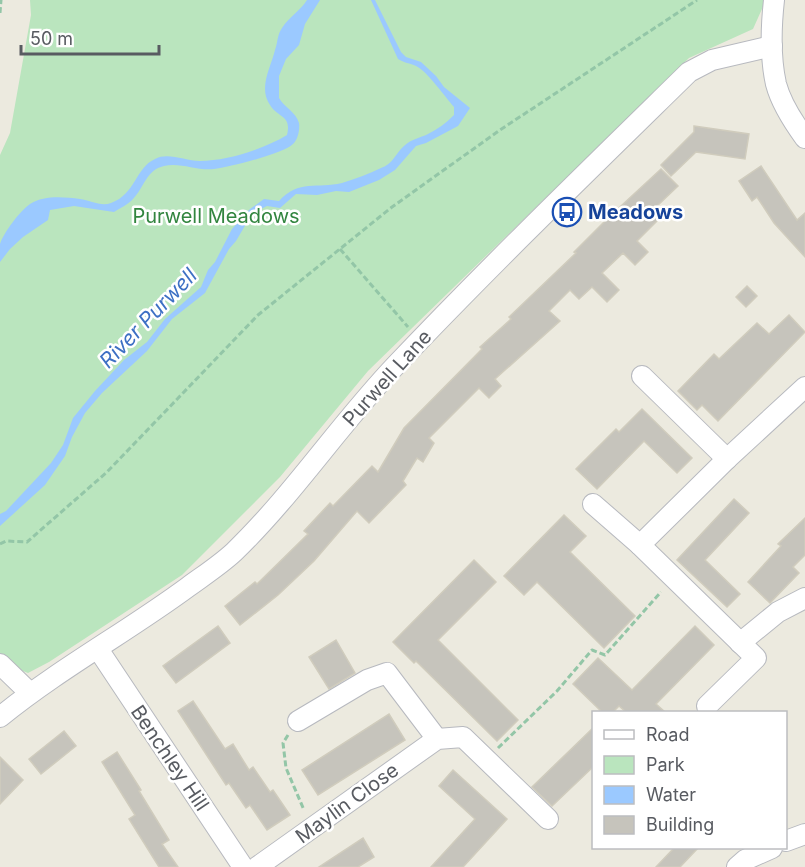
<svg xmlns="http://www.w3.org/2000/svg" width="805" height="867" viewBox="0 0 805 867" font-family="Inter,sans-serif">
<rect width="100%" height="100%" fill="#eceadf"/>
<polygon fill="#bae5be" points="30,0 766,0 753,29 689,58 368,371 280,477 182,575 49,662 28,673 13,667 0,653 0,155 10,133 31,15"/>
<g fill="#9bc9ff">
<path d="M307,0H320L305,24L299,45L286,59L279,76V98C284,107 296,112 299,123C300,129 298,140 293,144C283,154 229,167 214,169C197,171 180,162 164,166C146,170 144,188 133,199C129,204 120,208 114,212L74,206L50,210L48,220L23,237L10,249L0,262C0,257 0,249 0,244C4,232 20,211 30,204C44,195 64,197 80,199C90,200 101,207 111,203C136,194 135,168 155,159C168,152 185,161 200,161C227,161 264,149 287,135C292,115 278,118 270,105C258,88 271,67 275,50C278,42 277,35 282,28C289,17 300,11 307,0Z"/>
<path d="M371,0H375L401,52L406,57L421,62L436,76L444,87L470,108L458,126L426,143L416,146L395,170L379,180L349,192L336,191L317,195L296,194L280,208L267,206L257,211L246,224L236,241L229,249L205,293L172,319L147,351L102,393L85,413L72,437L65,456L45,485L0,526V514L6,511L51,463L63,445L73,418L95,391L124,360L147,342L165,319L201,287L208,270L215,262L232,229L250,209L264,199L279,201C299,179 317,189 342,183C355,179 369,174 381,168C393,164 395,154 404,146C411,139 420,138 428,134C438,129 446,123 454,115V107C445,97 427,71 416,66C410,63 404,63 398,59Z"/>
</g>
<g fill="#c6c4bc" stroke="#d0ccbd" stroke-width="1.5">
<polygon points="694,126 749,134 745,159 696,152 671,176 661,165 694,132"/>
<polygon points="761,166 797,220 805,213 805,257 774,223 757,197 752,201 739,181"/>
<polygon points="661,169 678,186 656,207 663,215 637,241 648,252 635,265 623,253 602,273 619,290 607,302 592,287 579,299 570,290 549,311 560,321 495,379 501,386 489,398 479,388 429,438 434,443 423,462 417,458 403,481 406,485 369,523 357,511 314,561 278,595 240,625 225,606 255,582 257,584 308,534 304,531 330,503 333,506 372,466 378,472 404,428 482,349 480,347 511,319 509,317 576,253 574,252 608,218"/>
<polygon points="747,286 757,296 746,307 736,297"/>
<polygon points="789,315 805,332 718,421 702,405 697,410 678,391 714,354 719,359 757,323 769,334"/>
<polygon points="642,409 692,458 677,473 644,441 597,489 576,469 616,429 619,432"/>
<polygon points="734,499 749,513 705,560 740,594 727,607 677,560"/>
<polygon points="564,515 586,536 570,552 635,616 604,648 537,582 524,595 504,576"/>
<polygon points="805,518 805,555 793,567 799,573 770,603 748,582 781,546 778,544"/>
<polygon points="474,560 496,582 438,640 518,720 497,741 416,661 414,663 393,642"/>
<polygon points="218,626 230,643 176,683 163,666"/>
<polygon points="695,626 714,645 656,704 665,712 626,712 619,706 613,712 602,712 573,684 598,658 632,690"/>
<polygon points="336,640 355,673 329,689 309,657"/>
<polygon points="193,701 225,749 233,744 249,770 253,767 270,792 273,790 290,815 267,830 250,805 246,808 229,783 226,785 178,711"/>
<polygon points="389,714 405,740 318,795 302,770"/>
<polygon points="594,727 594,766 552,806 532,787"/>
<polygon points="64,731 76,746 41,774 29,759"/>
<polygon points="117,752 141,790 139,791 169,840 162,844 178,867 159,867 129,819 135,815 102,762"/>
<polygon points="0,757 23,780 0,804"/>
<polygon points="453,770 507,819 463,867 431,867 475,819 439,786"/>
<polygon points="363,838 374,857 358,867 319,867"/>
<polygon points="674,848 698,848 680,867 656,867"/>
</g>
<g fill="none" stroke-linecap="round" stroke-linejoin="round">
<g stroke="#b7b9bf" stroke-width="22">
<g id="minor">
<path d="M774,0C771,27 770,57 776,84C781,103 794,123 805,138"/>
<polyline points="642,376 727,459"/>
<polyline points="593,504 640,545"/>
<polyline points="740,643 778,612 805,598"/>
<polyline points="98,649 243,867"/>
<polyline points="0,664 30,693"/>
<polyline points="707,706 756,658 640,545 727,459 805,387"/>
<path d="M0,717C59,669 127,632 188,587C203,576 220,565 234,552C293,495 339,425 396,365C491,265 590,169 689,72L712,60L772,46"/>
<polyline points="298,721 367,680 387,673 437,739"/>
<polyline points="786,841 805,834"/>
<polyline points="257,867 437,739 463,737 548,819"/>
<polyline points="737,867 745,860 772,848"/>
</g>
</g>
<g stroke="#93c6a7" stroke-width="3" stroke-dasharray="6 3" stroke-linecap="butt">
<polyline points="0,13 1,0"/>
<polyline points="340,249 408,327"/>
<polyline points="0,544 6,541 27,542 107,472 258,315 392,207 500,130 697,0"/>
<polyline points="288,735 283,743 286,768 304,810"/>
<polyline points="498,748 557,691 592,650 605,655 661,592"/>
</g>
<use href="#minor" stroke="#fff" stroke-width="20"/>
</g>
<defs>
<g id="bus-ring" transform="scale(1.5)"><circle r="9.5" fill="#fff" stroke="#1a4fb4" stroke-width="1.5"/><path d="M-5-6H5V4H4V6H2V4H-2V6H-4V4H-5ZM-3.5-4V0h7V-4ZM-3.5 1.2v1.5H-2V1.2ZM2 1.2v1.5H3.5V1.2Z" fill="#1a4fb4"/></g>
</defs>
<g fill-rule="evenodd">
<use href="#bus-ring" x="567" y="212"/>
</g>
<g text-anchor="middle" dominant-baseline="central" stroke-width="5" stroke-linejoin="round" paint-order="stroke">
<g font-size="20" font-weight="bold" fill="#164399" stroke="#fff" text-anchor="start">
<text x="588" y="212">Meadows</text>
</g>
<g font-size="20" fill="#32853f" stroke="#fff">
<text x="216" y="216">Purwell Meadows</text>
</g>
<g font-size="20" fill="#585b61" stroke="#fff">
<text transform="translate(387 378) rotate(-48)">Purwell Lane</text>
<text transform="translate(170 758) rotate(56)">Benchley Hill</text>
<text transform="translate(347 803) rotate(-36)">Maylin Close</text>
</g>
<g font-size="21" font-style="italic" fill="#3d70c4" stroke="#fff">
<text transform="translate(148 318) rotate(-46)">River Purwell</text>
</g>
</g>
<rect x="592" y="711" width="195" height="138" fill="#ffffff" stroke="#bcbdc0" stroke-width="1.5"/>
<rect x="604" y="730" width="30" height="9" fill="#ffffff" stroke="#bcbdc0" stroke-width="1.5"/>
<text x="646" y="741" font-size="18" fill="#585b61">Road</text>
<rect x="604" y="756" width="30" height="18" fill="#bae5be" stroke="#bcbdc0" stroke-width="1.5"/>
<text x="646" y="771" font-size="18" fill="#585b61">Park</text>
<rect x="604" y="786" width="30" height="18" fill="#9bc9ff" stroke="#bcbdc0" stroke-width="1.5"/>
<text x="646" y="801" font-size="18" fill="#585b61">Water</text>
<rect x="604" y="816" width="30" height="18" fill="#c6c4bc" stroke="#bcbdc0" stroke-width="1.5"/>
<text x="646" y="831" font-size="18" fill="#585b61">Building</text>
<path d="M21 45v9h138v-9" fill="none" stroke="#585b61" stroke-width="3"/>
<text x="30" y="45" font-size="18" fill="#585b61" stroke="#ffffff" stroke-width="4.5" paint-order="stroke">50 m</text>
</svg>
